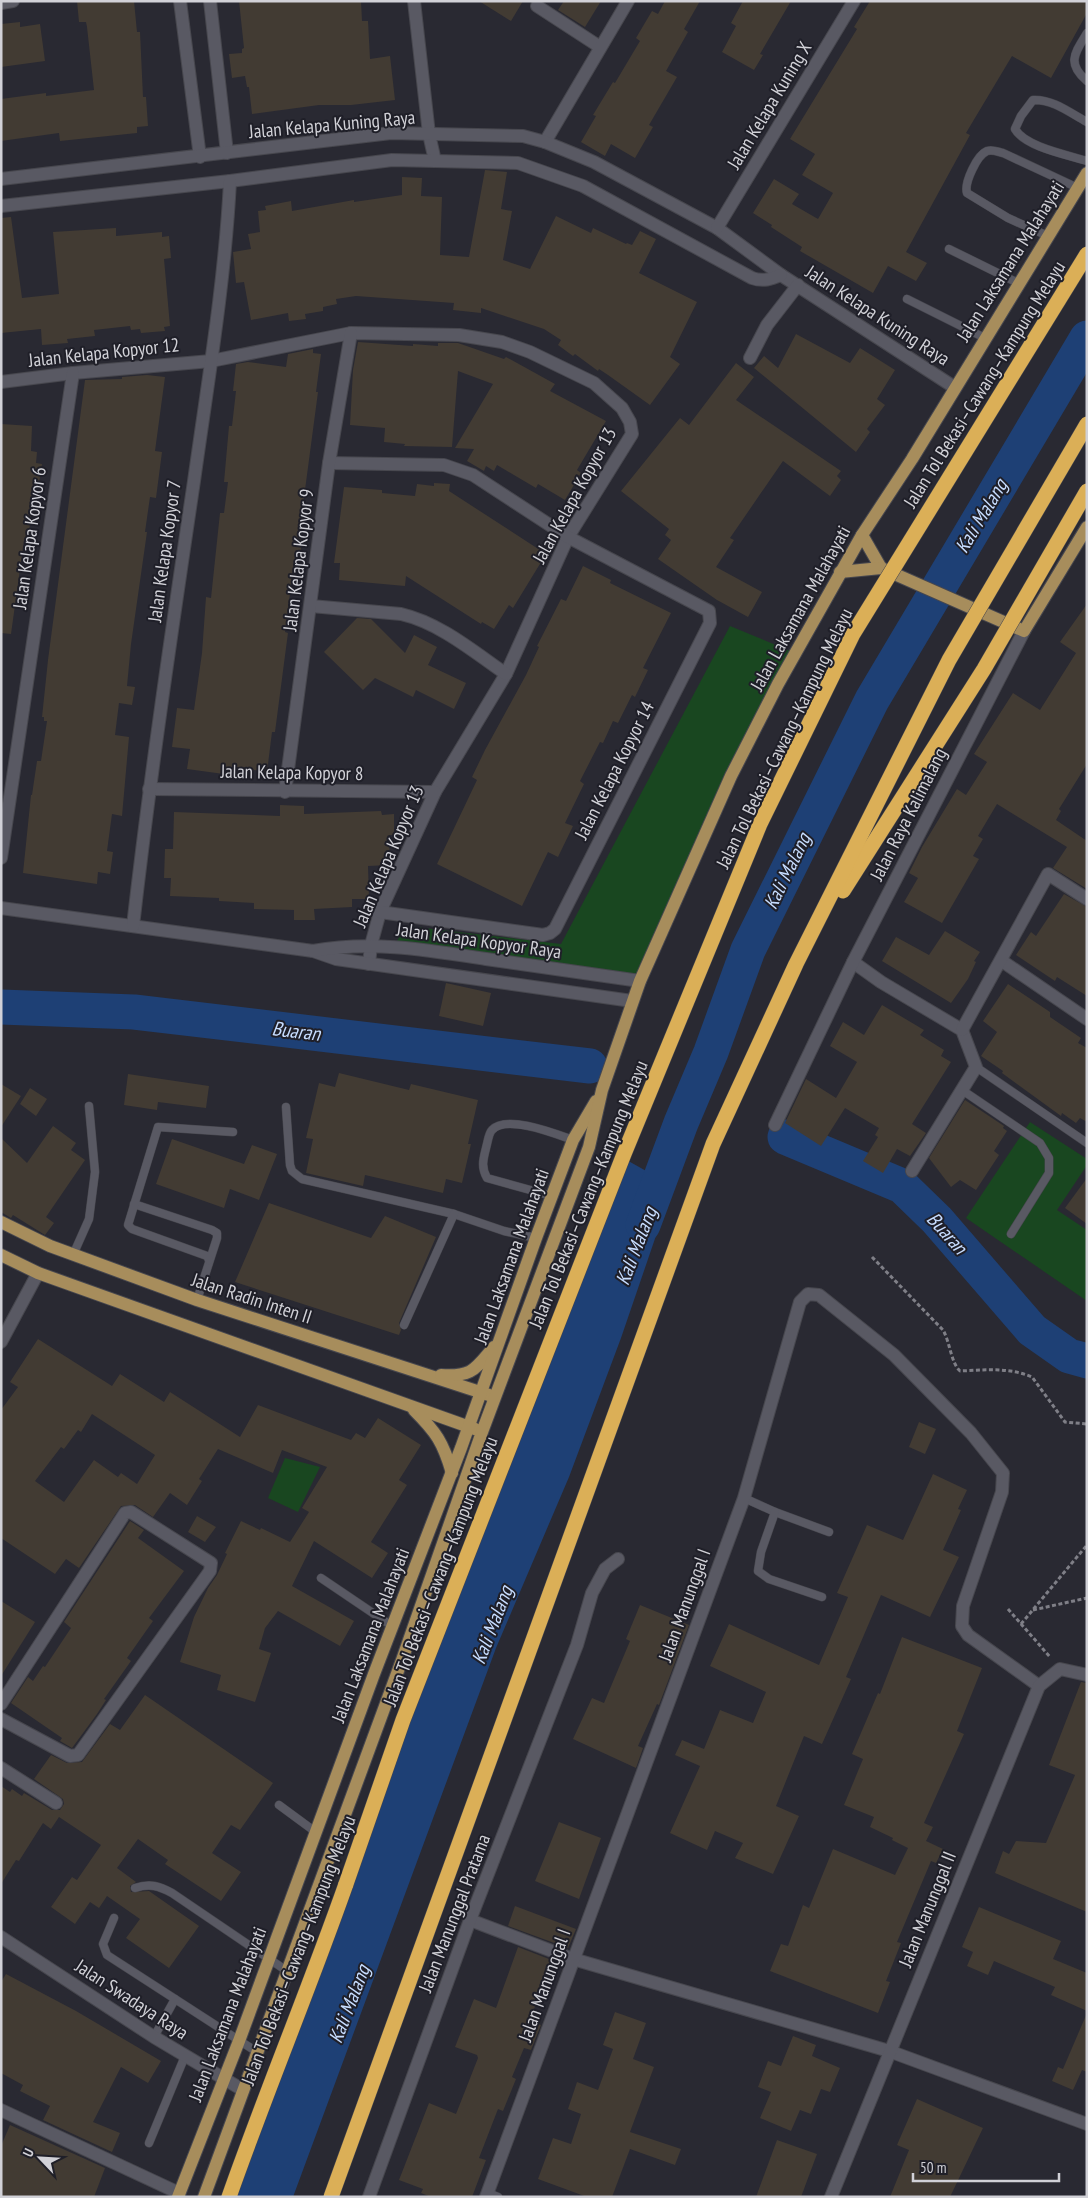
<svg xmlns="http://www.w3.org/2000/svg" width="1088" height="2198" viewBox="0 0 1088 2198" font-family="'PT Sans Narrow',sans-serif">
<rect width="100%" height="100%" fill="#292932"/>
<g fill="#194720">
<polygon points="730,626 795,653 640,981 394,945 407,926 561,944"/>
<polygon points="1030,1122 1087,1159 1087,1165 1057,1210 1087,1230 1087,1301 966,1218"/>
<polygon points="285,1458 320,1467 298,1512 268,1498"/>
</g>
<polygon fill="#1e4075" points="623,1158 673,1186 621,1338 569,1477 496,1648 293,2197 229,2197"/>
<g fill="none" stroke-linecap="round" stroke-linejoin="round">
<g stroke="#1e4075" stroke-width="35">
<polyline points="1,1007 134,1012 590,1066"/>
<polyline points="785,1137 902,1186 937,1220 1032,1330 1069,1356 1087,1361"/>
<polyline points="643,1225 681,1123 711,1052 748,950 872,700 1087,338"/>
</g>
</g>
<g fill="#423b33" fill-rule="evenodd">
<polygon points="77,1 134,1 137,32 140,32 143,97 146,97 148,126 137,127 137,133 60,141 59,133 1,141 1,99 46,93 46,96 94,90 87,27 86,22 79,22"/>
<polygon points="239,1 361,1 362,21 368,21 370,59 390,56 395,100 351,105 319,105 252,114 249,87 247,87 245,76 232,78 229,54 242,53 242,49 244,48"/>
<polygon points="479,1 523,1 511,21"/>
<polygon points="564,1 601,1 585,27 558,10"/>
<polygon points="665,1 700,1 684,29 688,32 666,71 677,77 649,125 653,127 635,158 611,144 605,156 581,142 596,116 593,115 613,82 615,83 640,41 636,38 652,11 658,14"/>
<polygon points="743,1 791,1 760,54 763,55 754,70 722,52 736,26 731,23"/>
<polygon points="870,1 1087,1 1087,13 1051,78 1012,56 966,133 970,135 906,252 927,263 916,281 888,266 873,293 800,251 802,247 771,227 772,225 753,213 774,179 799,194 792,204 818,219 833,193 802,175 815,154 790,139 857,29 854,27"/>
<polygon points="20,22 20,27 40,24 45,61 1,67 1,24"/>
<polygon points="485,170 507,172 501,209 512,211 503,260 530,269 556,216 591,233 593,228 626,244 627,243 632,245 640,231 656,239 639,273 697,302 670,357 680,364 650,405 608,375 599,369 598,371 575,354 573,356 558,345 561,340 544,329 481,308 481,313 453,310 454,303 356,296 336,299 337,304 323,307 323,311 305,314 306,319 289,321 288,313 251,320 244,282 236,283 233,252 251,249 248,234 260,232 258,211 266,210 265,206 291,201 292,211 354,200 354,202 402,195 402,177 422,178 421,196 442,197 440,255 469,257"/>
<polygon points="11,217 22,298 59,294 53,232 116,228 116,236 162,232 162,237 169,236 171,258 164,259 170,326 164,327 165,331 141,333 140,329 131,330 130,326 94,330 95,336 67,339 68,343 42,345 41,329 1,333 1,218"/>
<polygon points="796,334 850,363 860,348 895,370 877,399 885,405 867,429 870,432 856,452 754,368 764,356 778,368"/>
<polygon points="358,342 413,346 413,344 438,346 438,343 458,343 504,359 506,357 555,384 550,391 606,421 577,470 581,473 565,500 538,484 536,488 497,465 494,471 486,466 484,471 467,461 474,449 455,448 493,384 458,371 452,447 404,446 405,444 384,442 385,428 350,425 353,370"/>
<polygon points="313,349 313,353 321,354 316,392 318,392 303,505 309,506 307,521 304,520 300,557 297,556 293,570 285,632 288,633 286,648 275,732 272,732 267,772 254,770 253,778 187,769 190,749 172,747 177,708 194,710 202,653 206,597 211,598 220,513 224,513 228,482 224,482 229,426 232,426 236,391 233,391 236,364 248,362 286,367 288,354"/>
<polygon points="736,363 754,377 736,400 841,471 837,476 841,480 830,496 783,461 730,538 734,540 716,567 762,592 748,617 717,600 658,559 671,540 665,535 669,529 621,491 680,418 689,425"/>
<polygon points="147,375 165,377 155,451 162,452 156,498 150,497 145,532 147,532 131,644 127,686 135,687 132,705 119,703 115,735 129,737 122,816 112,814 107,851 113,852 110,874 98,872 97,884 23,873 31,795 32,795 37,761 41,761 47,721 44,721 44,717 42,717 48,660 85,380 122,379 122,377"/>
<polygon points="1,424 32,426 31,451 37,452 36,463 42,464 38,490 34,489 28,541 24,540 11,634 1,633"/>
<polygon points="434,483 450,484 449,491 546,554 513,608 509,605 494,629 482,622 481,624 406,576 405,586 339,580 340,563 334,563 344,487 382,490 382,493 415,496 417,484 434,486"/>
<polygon points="583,566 611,580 610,583 671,613 643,668 648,670 635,697 632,695 618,723 613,721 603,743 600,742 580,781 584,784 565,823 573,826 558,857 548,852 522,906 437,864 477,780 472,777 485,750 526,675 539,647 537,646 561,599 566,601"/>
<polygon points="1087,604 1087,764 1059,809 1061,811 1056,820 1087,841 1087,889 1053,868 1067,847 997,804 978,836 983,839 973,856 979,859 942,923 904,902 918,878 909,873 922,847 957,789 966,795 987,762 974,754 1013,693 1040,710 1076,653 1060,642"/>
<polygon points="357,618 371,619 405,653 414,635 437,647 428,665 466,683 454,709 416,690 413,697 375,678 363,690 324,652"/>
<polygon points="280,805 304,806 304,814 381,811 382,815 394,814 394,835 389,835 390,865 368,866 369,899 352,899 352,907 314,909 315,920 294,920 294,910 254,909 254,903 219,901 219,898 170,896 171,878 164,878 165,849 173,849 174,812 280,816"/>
<polygon points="1064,894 1087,907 1087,996 1057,977 1055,981 1016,955 1031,932 1036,936"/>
<polygon points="945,931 980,952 974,961 976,962 968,979 951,1003 882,961 896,937 929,955"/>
<polygon points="446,983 491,993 483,1026 439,1016"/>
<polygon points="1008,984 1050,1012 1050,1017 1081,1038 1078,1043 1087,1048 1087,1122 1080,1118 1076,1123 1062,1113 1061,1116 1002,1073 1003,1071 981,1056 997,1032 983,1021"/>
<polygon points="882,1005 924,1030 920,1035 944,1050 941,1056 951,1062 912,1124 926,1133 910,1156 897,1149 883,1173 863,1161 878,1137 875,1135 879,1128 845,1108 821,1146 785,1123 806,1079 836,1098 857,1062 830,1046 843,1022 864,1035"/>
<polygon points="339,1073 409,1090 411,1084 478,1100 468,1144 471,1144 462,1183 446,1179 443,1193 365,1175 363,1186 306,1173 313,1139 306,1138 319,1083 335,1087"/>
<polygon points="128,1074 209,1086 206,1108 158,1102 157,1110 124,1105"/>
<polygon points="1,1084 21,1096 1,1127"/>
<polygon points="30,1088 47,1099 36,1116 20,1104"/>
<polygon points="965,1100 1004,1126 1003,1128 1007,1131 994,1151 999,1155 976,1190 960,1180 951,1187 929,1158"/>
<polygon points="53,1126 76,1143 71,1150 85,1160 46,1217 54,1223 45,1235 13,1215 11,1218 1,1212 1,1138 27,1163"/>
<polygon points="172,1139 244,1164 252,1145 277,1154 259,1200 230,1189 224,1208 156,1184"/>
<polygon points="1087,1178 1087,1224 1065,1208"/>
<polygon points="269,1203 371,1238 385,1216 436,1237 399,1323 401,1330 399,1335 235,1282"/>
<path d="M38,1339L112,1386L120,1374L164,1402L170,1392L240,1437L258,1405L351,1440L356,1433L365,1438L378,1418L421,1445L399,1480L407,1485L371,1542L388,1553L372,1578L314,1541L292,1586L354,1621L340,1646L278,1611L265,1628L259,1649L271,1653L255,1702L217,1690L221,1675L180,1662L194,1617L208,1588L217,1575L227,1554L225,1553L241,1521L260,1530L261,1528L290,1542L309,1512L302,1508L327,1467L282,1450L273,1473L218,1449L199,1479L202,1481L187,1505L170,1493L153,1517L135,1505L121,1506L79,1568L66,1559L55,1574L1,1538V1410L18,1387L10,1382ZM92,1414L155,1455L137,1484L121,1473L118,1477L94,1460L64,1502L35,1481L61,1447L64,1449L78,1430L81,1432Z"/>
<polygon points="919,1422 936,1429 925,1454 909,1447"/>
<polygon points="933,1474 967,1490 958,1509 961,1510 943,1550 959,1557 930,1617 881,1595 846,1677 851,1679 822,1744 804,1736 776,1806 799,1816 773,1874 735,1858 743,1843 715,1831 707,1850 670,1833 700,1766 675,1755 682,1740 704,1749 720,1710 753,1723 766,1692 710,1666 729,1624 819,1665 848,1597 837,1593 867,1525 903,1540"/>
<polygon points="197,1516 216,1527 205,1542 188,1532"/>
<polygon points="130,1521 144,1530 138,1538 184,1571 149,1618 153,1621 127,1658 131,1661 104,1699 106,1700 97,1714 72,1748 60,1741 62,1738 11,1703 28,1677 33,1681 43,1666 45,1667 71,1628 64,1622"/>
<polygon points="1,1601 35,1622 1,1676"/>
<polygon points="640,1605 689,1625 659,1705 657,1704 638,1746 643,1748 636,1768 573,1739 592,1698 604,1703 630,1641 626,1639"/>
<polygon points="902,1637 982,1668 957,1731 964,1734 924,1823 933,1827 926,1841 943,1849 936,1863 931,1861 897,1942 901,1943 886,1981 890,1982 878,2013 770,1971 781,1944 788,1946 803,1905 809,1908 833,1849 895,1875 908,1848 892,1840 893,1838 870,1827 874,1817 844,1805 863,1759 852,1754 878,1693 880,1694"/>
<polygon points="1081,1682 1087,1683 1087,1912 995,1873 1003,1851 1009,1854 1016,1841 1046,1843 1075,1775 1049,1765"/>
<polygon points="145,1695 273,1783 240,1830 231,1825 212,1853 241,1872 221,1901 165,1864 168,1860 138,1839 117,1868 136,1882 130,1886 131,1892 149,1891 199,1926 169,1968 126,1938 140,1919 107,1896 99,1908 90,1902 75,1924 51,1907 72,1877 77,1880 101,1845 59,1817 51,1829 43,1823 19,1861 16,1860 1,1884 1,1786 10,1792 12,1789 22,1796 24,1793 52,1810 60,1810 64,1804 63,1799 34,1779 51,1755 67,1763 82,1762 110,1724 120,1730"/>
<polygon points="559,1822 601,1838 579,1899 535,1881"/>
<polygon points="515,1906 576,1929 568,1948 508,1926"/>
<polygon points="979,1907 1061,1941 1053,1959 1087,1973 1087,2011 1051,1995 1055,1987 994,1961 988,1975 967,1966 973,1952 962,1947"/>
<polygon points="518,1947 554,1961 529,2021 541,2025 531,2050 524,2048 512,2077 516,2079 503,2111 498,2109 479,2158 486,2160 472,2197 431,2197 421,2193 423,2189 399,2180 429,2103 456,2114 478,2058 477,2055 455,2047 474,1999 496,2008"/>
<polygon points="6,1974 76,2011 161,2061 148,2083 121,2067 93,2122 120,2133 112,2152 43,2120 50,2106 20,2091 23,2085 1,2073 1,1982"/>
<polygon points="615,2012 646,2023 633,2059 654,2067 630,2132 681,2149 675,2165 630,2149 612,2197 587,2197 538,2179 553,2138 571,2144 581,2114 568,2109 577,2082 598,2090 613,2049 603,2045"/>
<polygon points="1087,2013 1087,2072 1082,2070 1073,2090 1052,2081 1058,2067 1063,2069"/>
<polygon points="793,2036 816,2045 812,2056 840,2068 830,2092 821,2089 811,2114 800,2110 791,2131 760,2118 771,2092 758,2087 768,2061 781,2066"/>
<polygon points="917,2099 983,2128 950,2197 890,2197 909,2150 897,2145"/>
<polygon points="10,2125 105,2168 94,2197 1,2197 1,2146"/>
<polygon points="777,2140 817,2154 801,2197 756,2197"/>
</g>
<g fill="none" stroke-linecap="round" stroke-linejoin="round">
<g stroke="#47474e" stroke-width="9">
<g id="service">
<path d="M1087,33C1075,53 1066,63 1087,81"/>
<path d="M1087,122C1070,113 1053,99 1033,100L1021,116L1015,129C1025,147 1068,155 1087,161"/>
<path d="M1048,236L1008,218L967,193C964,183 977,155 987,151C993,149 998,152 1003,153L1078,188"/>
<polyline points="949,249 1020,284"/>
<polyline points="907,299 985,338"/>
<polyline points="976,1067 1087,1143"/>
<polyline points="962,1090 1040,1143 1049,1158 1049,1173 1011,1234"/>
<polyline points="286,1107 290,1165 292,1171 302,1179 454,1214 504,1231 536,1238"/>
<path d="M552,1196L487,1178C480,1166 484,1157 487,1144C488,1140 489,1133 492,1130C506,1114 556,1134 573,1140"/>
<polyline points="134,1204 212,1230 217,1233 217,1238 197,1300"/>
<polyline points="73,1255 89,1219 95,1172 89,1106"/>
<polyline points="209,1260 207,1256 132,1229 128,1225 158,1127 233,1132"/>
<polyline points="404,1325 454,1214"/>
<polyline points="744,1498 775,1512 829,1532"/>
<polyline points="775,1512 761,1552 758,1571 769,1579 822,1597"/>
<polyline points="321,1578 392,1626"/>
<polyline points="279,1805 317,1833"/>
<path d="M135,1888C150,1883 159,1886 172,1893L287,1971"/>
<polyline points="114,1918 103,1944 107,1955 257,2052"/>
<polyline points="154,2037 175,1999"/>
<polyline points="149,2143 185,2056"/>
<polyline points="488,2193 498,2197"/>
</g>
</g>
<g stroke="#47474e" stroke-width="14">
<g id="minor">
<polyline points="180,1 200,157"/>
<polyline points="210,1 227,153"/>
<polyline points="414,1 429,134 435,161"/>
<polyline points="1,3 13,1"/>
<polyline points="537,6 600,47"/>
<polyline points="545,142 628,1"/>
<polyline points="1,179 391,133 523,136 545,142 594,162 717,228 781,275 954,387"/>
<path d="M1,206L230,181L392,160L518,163L583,186L752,278C763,282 771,279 781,275"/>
<polyline points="717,228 854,1"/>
<polyline points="750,358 767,325 798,285"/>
<polyline points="1,382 73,373 211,361 351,333 459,335 502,342 530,352 594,383 622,408 630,422 632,434 568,537 506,674 435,792 380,912 371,945 369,964"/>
<polyline points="329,463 444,465 473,475 568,537 709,611 710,623 555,929 550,933 543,935 380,912"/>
<path d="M311,606L401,614C440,623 474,652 506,674"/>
<polyline points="149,789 435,792"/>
<polyline points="285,792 329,463 351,333"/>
<polyline points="1,858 73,373"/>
<polyline points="1,908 313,951 336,959 632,1001"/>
<path d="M133,926C150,777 172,629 194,481C208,381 225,281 230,181"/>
<path d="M313,951C371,940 428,950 486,959C537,966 589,974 640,981"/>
<polyline points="1002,961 1087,1019"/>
<polyline points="853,962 881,982 962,1030 976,1067 912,1171"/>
<polyline points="962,1030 1048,874 1087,899"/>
<polyline points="775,1125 853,962 1024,631"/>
<polyline points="1,1704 125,1513 131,1512 211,1563 210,1571 78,1755 70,1756 1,1719"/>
<polyline points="1,1768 56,1803"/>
<polyline points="470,1920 573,1959 889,2051 1087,2124"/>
<polyline points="1,1937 154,2037 243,2090"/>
<polyline points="1,2110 179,2193"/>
<polyline points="369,2197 470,1920 577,1645 592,1593 605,1569 618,1559"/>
<polyline points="486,2197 744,1498 800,1302 808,1294 819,1295 894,1355 971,1433 1003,1473 1002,1492 963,1606 962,1626 968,1635 1039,1686"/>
<polyline points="831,2197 1039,1686 1060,1669 1087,1675"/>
</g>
</g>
<g stroke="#47474e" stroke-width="14">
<polyline id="tertiary" points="1,1342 38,1273"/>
</g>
<g stroke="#47474e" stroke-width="14">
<g id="primary">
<polyline points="862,535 881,568"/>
<polyline points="840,572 881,568 1024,631 1087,527"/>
<polyline points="1,1222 50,1246 197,1300 489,1395"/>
<polyline points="1,1255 38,1273 475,1429"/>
<path d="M441,1375C473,1377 475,1369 494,1347"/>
<path d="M414,1410C436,1432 443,1442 452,1473"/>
<polyline points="178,2197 239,2041 374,1674 461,1448 536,1238 573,1140 596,1101"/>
<polyline points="204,2197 402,1660 482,1432 589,1147 602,1090 640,981 731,776 778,684 862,535 912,459 1087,173"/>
</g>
</g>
<g stroke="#47474e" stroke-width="16">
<path id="motorway" d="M229,2197C266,2092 309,1989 346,1884"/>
</g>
<g stroke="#7f7f87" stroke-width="3" stroke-dasharray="4 2.5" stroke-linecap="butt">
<path d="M872,1257L943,1330C950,1342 951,1363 960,1371C984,1370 1009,1367 1032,1377L1065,1422L1087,1424"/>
<polyline points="1008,1609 1050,1657"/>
<polyline points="1033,1610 1087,1598"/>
<polyline points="1021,1624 1087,1545"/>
</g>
<use href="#service" stroke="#595963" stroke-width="8"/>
<use href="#minor" stroke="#595963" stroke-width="12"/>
<use href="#tertiary" stroke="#595963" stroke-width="12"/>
<use href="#primary" stroke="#a78d5c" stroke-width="12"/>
<use href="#motorway" stroke="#dbaf57" stroke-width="15"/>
<g stroke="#47474e" stroke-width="16" stroke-linecap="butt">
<g id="motorway-bridge">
<polyline points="843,891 984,669 1087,491"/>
<polyline points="346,1884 403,1720 624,1154 760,824 853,634 1087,254"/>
<polyline points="331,2197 713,1144 796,964 949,660 1087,424"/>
</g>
</g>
<use href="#motorway-bridge" stroke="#dbaf57" stroke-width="15"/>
</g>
<g text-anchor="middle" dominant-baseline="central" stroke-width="4" stroke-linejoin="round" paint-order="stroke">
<g font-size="19" fill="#d1d1d7" stroke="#1f1f28">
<text transform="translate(769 105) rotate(-59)">Jalan Kelapa Kuning X</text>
<text transform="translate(332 124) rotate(-5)">Jalan Kelapa Kuning Raya</text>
<text transform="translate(1010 261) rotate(-58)">Jalan Laksamana Malahayati</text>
<text transform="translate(878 315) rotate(33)">Jalan Kelapa Kuning Raya</text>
<text transform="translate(104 352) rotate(-6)">Jalan Kelapa Kopyor 12</text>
<text transform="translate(984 384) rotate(-58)">Jalan Tol Bekasi–Cawang–Kampung Melayu</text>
<text transform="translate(574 495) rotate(-61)">Jalan Kelapa Kopyor 13</text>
<text transform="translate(29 538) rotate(-82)">Jalan Kelapa Kopyor 6</text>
<text transform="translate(164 551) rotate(-82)">Jalan Kelapa Kopyor 7</text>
<text transform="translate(298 560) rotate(-83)">Jalan Kelapa Kopyor 9</text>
<text transform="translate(800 608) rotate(-61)">Jalan Laksamana Malahayati</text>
<text transform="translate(784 738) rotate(-64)">Jalan Tol Bekasi–Cawang–Kampung Melayu</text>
<text transform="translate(614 770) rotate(-63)">Jalan Kelapa Kopyor 14</text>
<text transform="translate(292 772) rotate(1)">Jalan Kelapa Kopyor 8</text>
<text transform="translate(908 814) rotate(-63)">Jalan Raya Kalimalang</text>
<text transform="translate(388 856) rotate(-67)">Jalan Kelapa Kopyor 13</text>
<text transform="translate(479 940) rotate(8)">Jalan Kelapa Kopyor Raya</text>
<text transform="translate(588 1194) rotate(-68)">Jalan Tol Bekasi–Cawang–Kampung Melayu</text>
<text transform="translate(511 1256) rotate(-70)">Jalan Laksamana Malahayati</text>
<text transform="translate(252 1298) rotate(18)">Jalan Radin Inten II</text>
<text transform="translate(440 1571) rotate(-69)">Jalan Tol Bekasi–Cawang–Kampung Melayu</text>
<text transform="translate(684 1605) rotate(-70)">Jalan Manunggal I</text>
<text transform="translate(370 1635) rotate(-69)">Jalan Laksamana Malahayati</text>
<text transform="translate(927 1909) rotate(-68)">Jalan Manunggal II</text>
<text transform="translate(454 1913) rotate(-69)">Jalan Manunggal Pratama</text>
<text transform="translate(298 1950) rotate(-69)">Jalan Tol Bekasi–Cawang–Kampung Melayu</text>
<text transform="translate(544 1985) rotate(-70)">Jalan Manunggal I</text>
<text transform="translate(132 1999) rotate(33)">Jalan Swadaya Raya</text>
<text transform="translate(227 2014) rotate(-69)">Jalan Laksamana Malahayati</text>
</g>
<g font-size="20" font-style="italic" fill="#c7ddff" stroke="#1f1f28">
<text transform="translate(981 516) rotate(-59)">Kali Malang</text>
<text transform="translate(787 871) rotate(-64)">Kali Malang</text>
<text transform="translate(296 1031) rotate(7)">Buaran</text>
<text transform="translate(947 1233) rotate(48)">Buaran</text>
<text transform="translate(636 1246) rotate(-69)">Kali Malang</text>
<text transform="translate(492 1625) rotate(-69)">Kali Malang</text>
<text transform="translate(349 2004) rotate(-69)">Kali Malang</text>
</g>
</g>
<rect width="1088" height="2198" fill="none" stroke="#d1d1d7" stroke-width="5"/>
<g transform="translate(40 2158) rotate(295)" stroke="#1f1f28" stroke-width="4" paint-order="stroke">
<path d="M0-4L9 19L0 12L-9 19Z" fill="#d1d1d7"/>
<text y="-8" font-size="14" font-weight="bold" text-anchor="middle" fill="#d1d1d7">U</text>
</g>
<path d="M913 2173v8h146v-8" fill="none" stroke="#d1d1d7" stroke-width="2.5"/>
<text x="920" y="2173" font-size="15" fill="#d1d1d7" stroke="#1f1f28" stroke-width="4" paint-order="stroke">50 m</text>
</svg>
